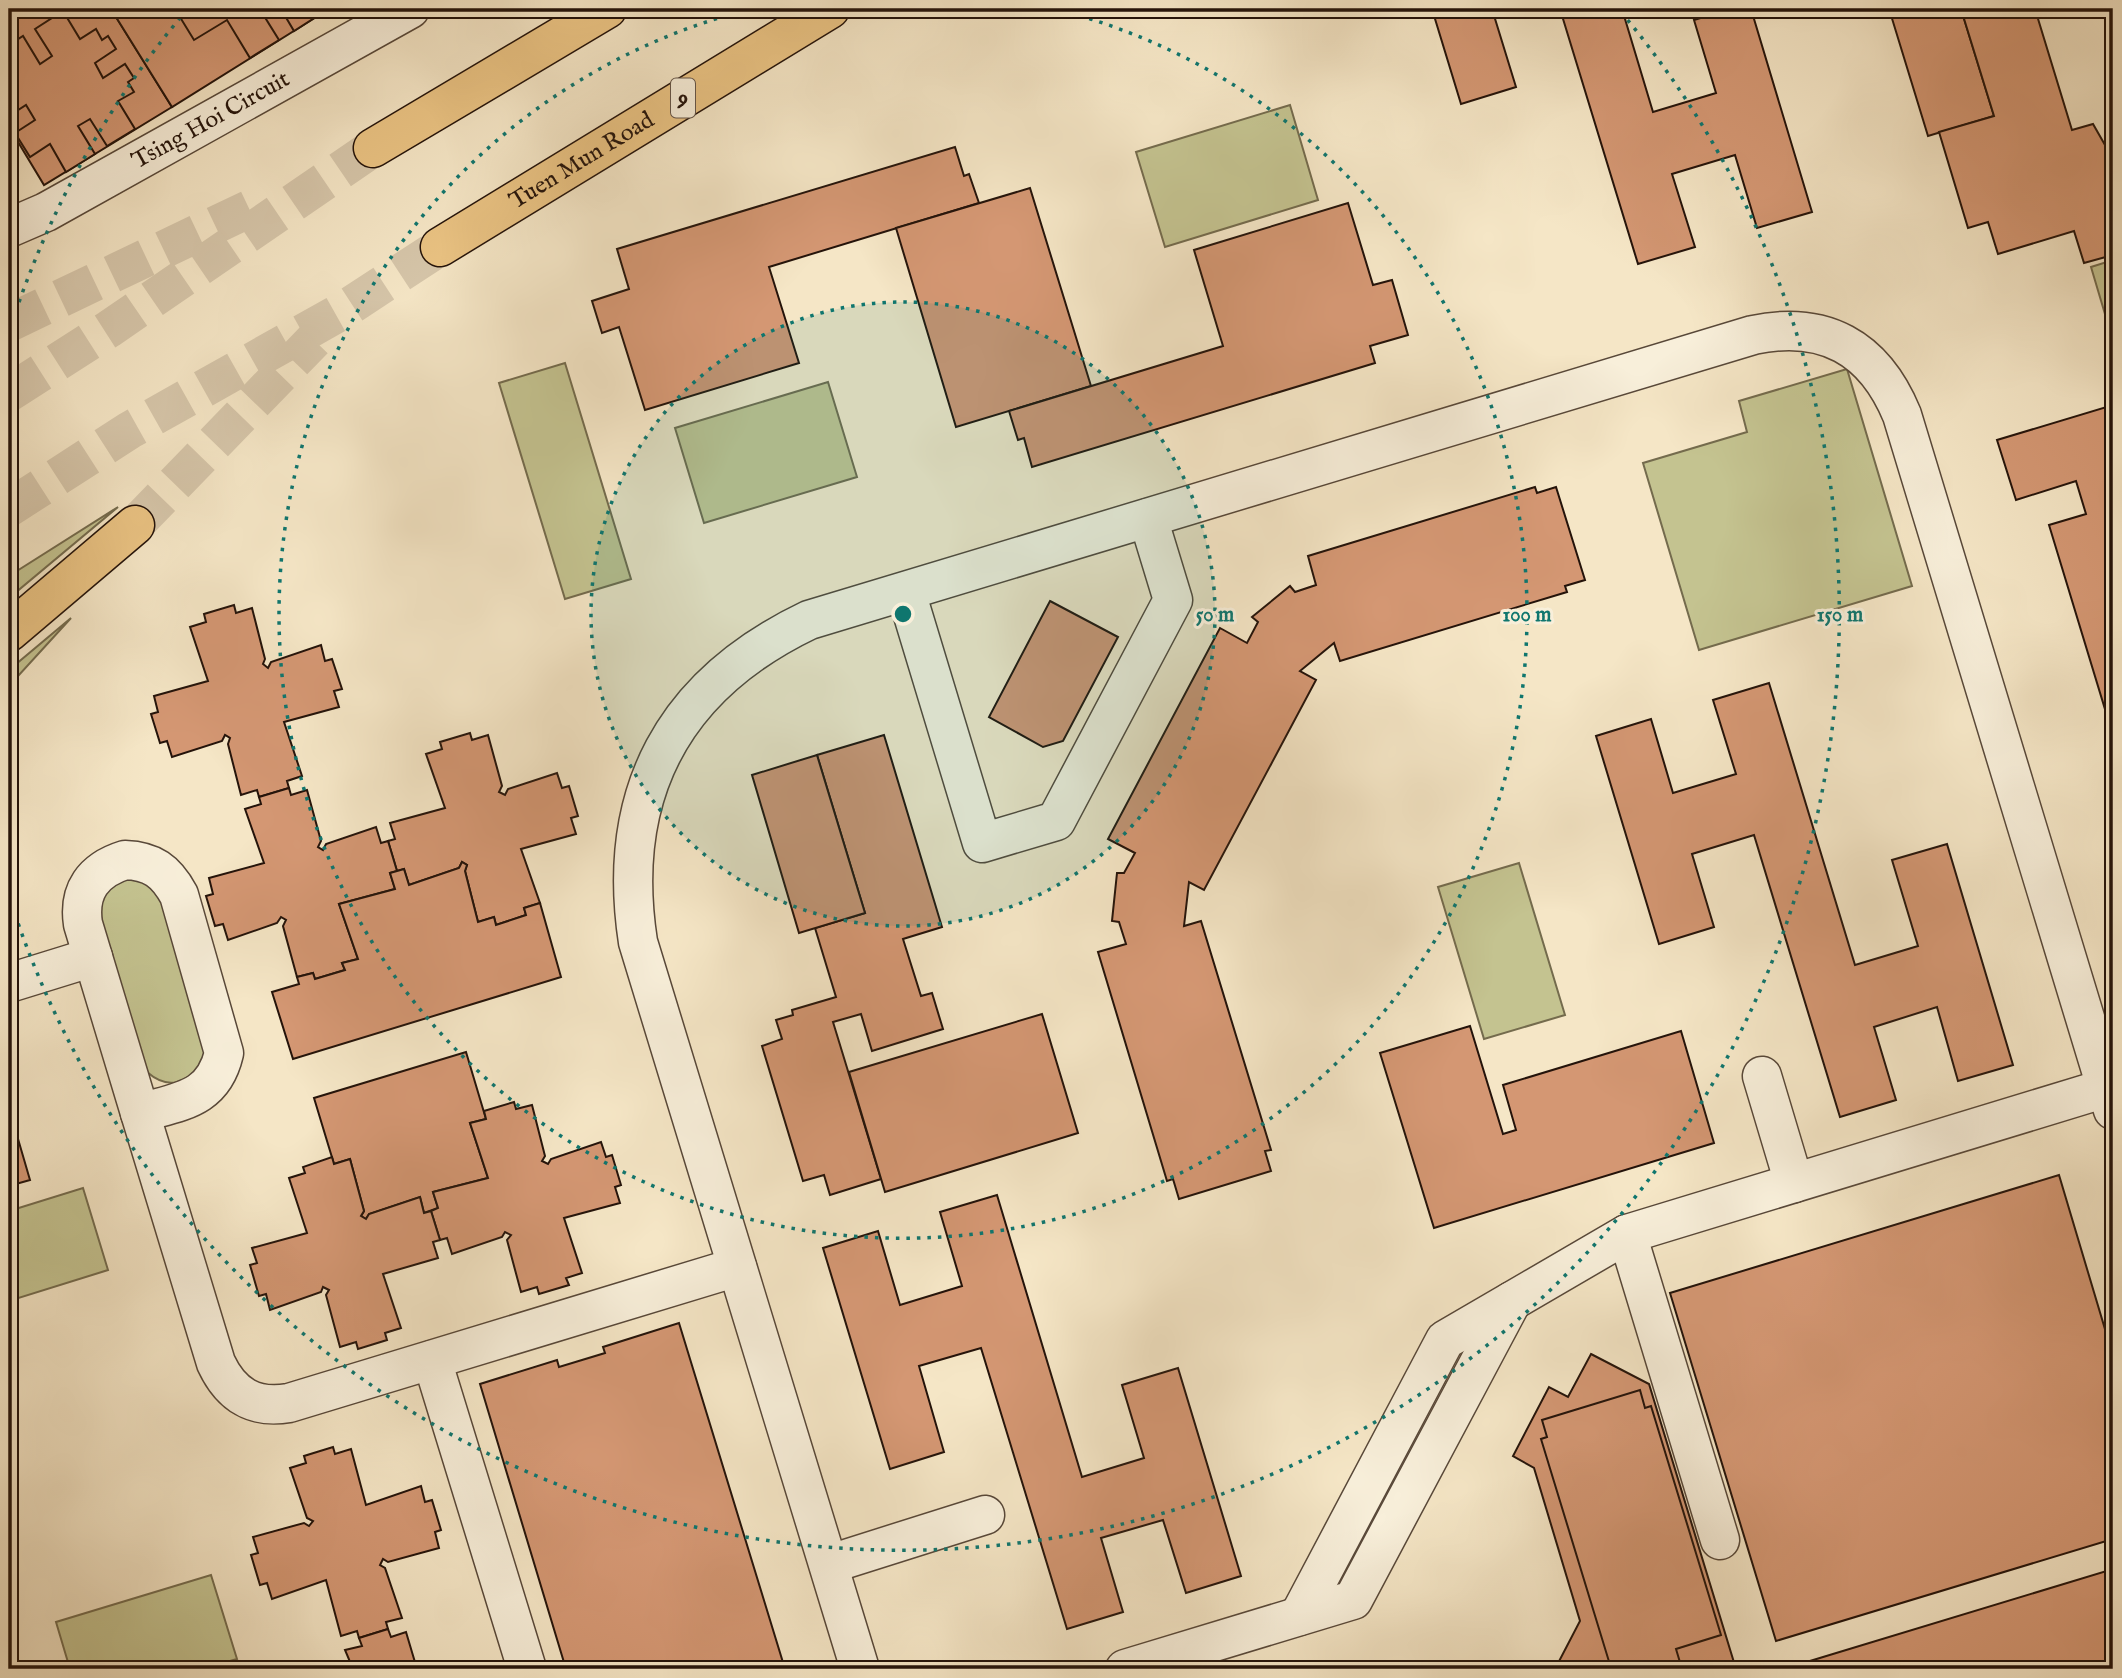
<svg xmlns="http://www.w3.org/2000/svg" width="2122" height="1678" viewBox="0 0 2122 1678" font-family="'IM FELL English',serif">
<rect width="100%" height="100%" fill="#f5e6c6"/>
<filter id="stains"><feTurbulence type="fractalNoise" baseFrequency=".00286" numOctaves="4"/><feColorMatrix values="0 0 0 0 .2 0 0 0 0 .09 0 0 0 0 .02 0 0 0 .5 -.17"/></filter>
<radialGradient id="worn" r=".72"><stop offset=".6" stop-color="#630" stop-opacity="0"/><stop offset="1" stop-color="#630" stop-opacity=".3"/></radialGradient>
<g fill="#c4c390" stroke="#746b4d" stroke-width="2">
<polygon points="1290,105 1318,200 1165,247 1136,152"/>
<polygon points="2113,260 2113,341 2091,267"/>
<polygon points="565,363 631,579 565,599 499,383"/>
<polygon points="1847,369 1912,586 1699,650 1643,463 1747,432 1739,401"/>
<polygon points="828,382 857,477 704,523 675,428"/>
<polygon points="118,507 9,598 9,576"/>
<polygon points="71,618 9,686 9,670"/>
<polygon points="1519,863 1565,1015 1484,1039 1438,887"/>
<path d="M127,875L159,889L207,1039L204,1066C184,1082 169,1091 147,1072L98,921L99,897Z"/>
<polygon points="83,1188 108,1270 9,1301 9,1211"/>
<polygon points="211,1575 237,1659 202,1669 70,1669 56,1622"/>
</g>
<g fill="#d49773" stroke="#24130a" stroke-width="2">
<polygon points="9,9 111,9 172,107 44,185 9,127"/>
<polygon points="111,9 329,9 172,107"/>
<polygon points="175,9 264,9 261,11 279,40 250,58 227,20 194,40"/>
<polygon points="281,9 320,9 322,13 294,31"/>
<polygon points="1432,9 1492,9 1516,87 1461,104"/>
<polygon points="1560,9 1622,9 1653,112 1716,93 1694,20 1730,9 1751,9 1812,212 1757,228 1735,155 1672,174 1695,247 1638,264"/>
<polygon points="1899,9 1961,9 1994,116 1928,136 1890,12"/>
<polygon points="1961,9 2035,9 2072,130 2093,124 2113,159 2113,255 2084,263 2074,231 1998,254 1988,222 1968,228 1939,132 1994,116"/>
<polygon points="63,11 80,39 96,29 102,40 108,36 116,49 95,63 103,78 125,64 134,78 128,82 134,92 118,101 135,129 107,146 90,119 78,126 95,154 66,172 50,144 30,157 15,133 35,120 26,105 9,116 9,83 11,82 9,45 23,36 40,64 52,56 35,29"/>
<polygon points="955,147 964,176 969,174 979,203 769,267 799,363 645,410 619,327 602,333 592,301 629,289 617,249"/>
<polygon points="1030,188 1091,386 956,427 896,228"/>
<polygon points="1348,203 1373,285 1392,280 1408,335 1370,346 1375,363 1032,467 1024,438 1018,440 1009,411 1223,346 1194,250"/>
<polygon points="2113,405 2113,718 2108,719 2049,525 2086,514 2076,481 2016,500 1997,440"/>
<polygon points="1535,487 1537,493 1556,487 1585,580 1565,586 1567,592 1340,661 1334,643 1300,671 1316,680 1204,890 1189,882 1184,926 1201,921 1271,1150 1265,1151 1271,1171 1179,1199 1173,1179 1167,1181 1098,952 1126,944 1119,922 1112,921 1117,873 1124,873 1135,853 1108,839 1220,628 1247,643 1258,622 1252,617 1290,586 1295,592 1316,585 1308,556"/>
<polygon points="1050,601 1118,637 1063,741 1043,747 989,717"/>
<polygon points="234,605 236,613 252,608 265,659 263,664 268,668 271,662 321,645 325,661 332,659 342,689 334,691 339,707 284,722 302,776 287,781 289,788 259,797 257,790 241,795 228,744 230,738 225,735 222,741 172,757 167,741 160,743 151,714 158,712 154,696 208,681 190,627 206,622 204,614"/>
<polygon points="1769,683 1855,965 1918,946 1892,860 1947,844 2013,1065 1958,1081 1937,1007 1874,1027 1896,1100 1840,1117 1754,835 1692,854 1714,927 1659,944 1596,736 1651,719 1673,793 1736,774 1713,700"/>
<polygon points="470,733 472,740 488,735 502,786 499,792 505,795 508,789 557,773 562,788 569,786 578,816 571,818 576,834 521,849 540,903 524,908 526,915 496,925 494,917 478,922 465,871 467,865 462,862 459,868 409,885 404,869 397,871 388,841 395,839 390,823 445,808 426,754 442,749 440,742"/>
<polygon points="884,735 942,927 903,939 921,996 932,993 943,1029 872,1051 861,1014 833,1022 881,1179 830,1195 824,1175 803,1181 762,1046 782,1039 776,1020 793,1015 792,1010 836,997 815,928 865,913 817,755"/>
<polygon points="817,755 865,913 799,933 752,775"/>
<polygon points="289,788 291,795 307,790 321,841 318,847 323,850 326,844 376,827 381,843 388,841 397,871 390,873 395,889 339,904 358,959 342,963 345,970 315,979 313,973 297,977 283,926 286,920 281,917 277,923 228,940 223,924 215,926 206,896 213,894 209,878 264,863 245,809 261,804 259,797"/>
<polygon points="462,862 467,865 465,871 478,922 494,917 496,925 526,915 524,908 540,903 561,977 293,1059 272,992 299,984 297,977 313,973 315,979 345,970 342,963 358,959 339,904 395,889 390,873 404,869 409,885 459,868"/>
<polygon points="1042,1014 1078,1133 885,1192 849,1072"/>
<polygon points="1470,1026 1503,1134 1516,1130 1503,1085 1681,1031 1714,1143 1434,1228 1380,1053"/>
<polygon points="466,1052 486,1119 470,1123 488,1178 433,1192 438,1208 424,1213 420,1197 369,1214 366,1219 361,1216 364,1211 350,1159 334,1164 314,1098"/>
<polygon points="514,1102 516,1109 532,1105 545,1156 542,1161 548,1164 551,1159 601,1142 606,1157 612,1155 621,1185 615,1187 620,1203 564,1218 582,1273 566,1278 569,1285 539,1294 537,1287 521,1292 507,1240 511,1235 505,1232 502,1237 452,1254 447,1238 440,1240 431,1211 438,1208 433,1192 488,1178 470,1123 486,1119 484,1111"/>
<polygon points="9,1108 30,1180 9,1186"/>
<polygon points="332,1157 334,1164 350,1159 364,1211 361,1216 366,1219 369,1214 420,1197 424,1213 431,1211 440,1240 433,1242 438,1258 383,1274 401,1328 385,1333 387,1340 358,1349 356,1342 340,1347 326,1295 329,1290 323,1287 321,1292 270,1310 266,1294 259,1296 250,1265 257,1263 252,1248 307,1233 289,1178 305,1173 303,1167"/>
<polygon points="2059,1175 2113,1356 2113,1539 1776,1641 1670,1293"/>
<polygon points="997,1195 1082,1477 1144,1458 1122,1385 1178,1368 1241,1576 1186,1593 1163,1520 1101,1538 1123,1612 1067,1629 981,1348 919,1366 944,1452 890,1469 823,1248 878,1231 900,1305 962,1286 940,1212"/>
<polygon points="679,1323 785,1669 566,1669 480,1384 557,1360 559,1367 605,1353 603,1347"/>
<polygon points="1591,1354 1649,1384 1736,1669 1555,1669 1580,1621 1534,1468 1513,1456 1549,1387 1568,1397"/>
<polygon points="1640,1390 1645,1408 1651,1406 1721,1635 1676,1649 1682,1669 1608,1669 1611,1668 1541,1439 1547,1437 1542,1420"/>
<polygon points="333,1447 335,1454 351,1449 366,1505 421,1486 425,1502 432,1500 441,1530 435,1532 439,1548 388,1562 383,1559 380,1565 385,1568 402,1618 386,1622 388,1629 359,1638 357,1631 341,1636 326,1580 272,1599 267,1583 260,1585 251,1555 258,1553 253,1537 304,1523 309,1526 313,1521 307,1518 290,1468 306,1463 304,1456"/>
<polygon points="2113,1569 2113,1669 1801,1669 1800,1664"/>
<polygon points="388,1629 391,1637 406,1632 417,1669 353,1669 345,1650 362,1646 359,1638"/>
</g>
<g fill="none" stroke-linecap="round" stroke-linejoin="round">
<g stroke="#d6c6aa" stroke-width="38" stroke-dasharray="38 19" stroke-linecap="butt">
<polyline points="9,323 253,207"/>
<polyline points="9,393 109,329 373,148"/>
<polyline points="9,508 130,430 342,311 440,247"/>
<polyline points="135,525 314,340"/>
</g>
<g stroke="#584839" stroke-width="41">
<g id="minor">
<path id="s1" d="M9,228L46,212L410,9"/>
<polyline points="906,592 982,843 1056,821 1173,600 1148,518"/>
<path d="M125,860C152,861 166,871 179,895L224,1053C213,1100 180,1101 140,1113L83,924C78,891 93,870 125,860Z"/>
<polyline points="9,983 93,957"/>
<polyline points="1762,1076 1794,1183"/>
<path d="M140,1113L216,1363C231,1395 254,1409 289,1403L737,1267"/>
<polyline points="1627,1234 1720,1540"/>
<polyline points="432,1360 527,1669"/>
<polyline points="830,1564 985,1515"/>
<polyline points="1299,1616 1445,1340 1627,1234 2106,1088"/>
<path d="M860,1669L638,942C615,793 673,685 809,620L1753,335C1824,320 1874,347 1902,415L2113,1110"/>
<polyline points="1125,1669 1353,1600 1512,1301"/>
</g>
</g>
<g stroke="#24130a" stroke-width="41">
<g id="highway">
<polyline points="373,148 607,9"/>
<path id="s2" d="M440,247L830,9"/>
<polyline points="9,632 135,525"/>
</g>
</g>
<use href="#minor" stroke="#f8efda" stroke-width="38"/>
<use href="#highway" stroke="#eac383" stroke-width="38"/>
</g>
<circle cx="903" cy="614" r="312" fill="#0f766e" fill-opacity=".12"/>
<g fill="none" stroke="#0f766e" stroke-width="3.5" stroke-dasharray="3.5 7">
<circle cx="903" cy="614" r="312"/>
<path d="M1059 10A624 624 0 1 1 747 10"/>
<path d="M9 332A937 937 0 0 1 185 12M1621 12A937 937 0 1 1 9 896"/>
</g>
<g text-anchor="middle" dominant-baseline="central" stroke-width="6" stroke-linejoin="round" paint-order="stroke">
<rect fill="#f8efda" stroke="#645548" stroke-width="2" x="671" y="78.5" width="24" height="39" rx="5"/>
<g font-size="23" font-weight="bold" fill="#24130a">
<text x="683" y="98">9</text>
</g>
<g font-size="24" fill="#24130a" stroke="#f8efda">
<text stroke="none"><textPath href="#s1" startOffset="229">Tsing Hoi Circuit</textPath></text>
<text stroke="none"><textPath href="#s2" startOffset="166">Tuen Mun Road</textPath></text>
</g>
</g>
<circle cx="903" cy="614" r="10" fill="#0f766e" stroke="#f8efda" stroke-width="3.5"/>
<g font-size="21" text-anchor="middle" font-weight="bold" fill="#0f766e" stroke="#f8efda" stroke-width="6" stroke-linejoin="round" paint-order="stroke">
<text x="1215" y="621">50 m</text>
<text x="1527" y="621">100 m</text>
<text x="1840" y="621">150 m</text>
</g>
<rect width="2122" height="1678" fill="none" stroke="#f5e6c6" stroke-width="35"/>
<rect x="10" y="10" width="2101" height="1657" fill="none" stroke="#24130a" stroke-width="3.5"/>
<rect x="18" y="18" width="2087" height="1643" fill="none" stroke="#24130a" stroke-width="2"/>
<rect width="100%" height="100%" filter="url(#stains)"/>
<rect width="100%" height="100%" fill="url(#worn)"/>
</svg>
